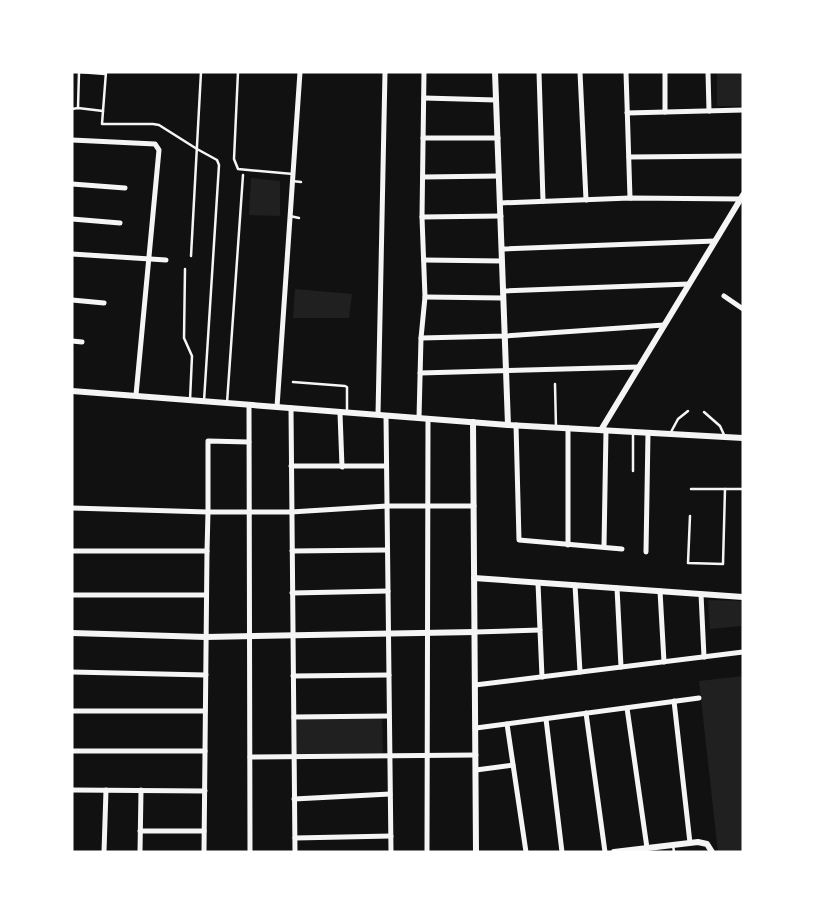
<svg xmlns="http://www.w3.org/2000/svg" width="815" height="924" viewBox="0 0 815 924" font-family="'DM Sans',sans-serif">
<rect width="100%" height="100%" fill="#111"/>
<g fill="#202020">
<rect x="717" y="72" width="26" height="34"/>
<polygon points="251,178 280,181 280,216 249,215"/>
<polygon points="295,289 352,294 349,318 293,318"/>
<polygon points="708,600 741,601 741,626 710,629"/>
<polygon points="743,676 743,852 718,852 699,681"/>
<polygon points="382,718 383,753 297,754 296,719"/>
</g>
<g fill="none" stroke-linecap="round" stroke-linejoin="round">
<g stroke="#f5f5f5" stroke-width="2.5">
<polyline points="79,72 105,74"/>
<polyline points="106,72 102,124 153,124 159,125 197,149 217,160 219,165 204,401"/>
<polyline points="238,72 234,159 238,169 293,174"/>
<polyline points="78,108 79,72"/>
<polyline points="72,109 78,108 103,111"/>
<polyline points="292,181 301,182"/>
<polyline points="290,216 299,218"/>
<polyline points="191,256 201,72"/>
<polyline points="185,269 184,338 192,356 190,400"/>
<polyline points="293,382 345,386 347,387 347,410"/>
<polyline points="555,384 556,428"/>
<polyline points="227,403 243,175"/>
<polyline points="704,412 720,426 725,437"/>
<polyline points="671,432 678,419 688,411"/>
<polyline points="633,471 633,432"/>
<polyline points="691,489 743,489"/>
<polyline points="690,516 688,563 723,564 725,489"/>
<polyline points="673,845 674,852"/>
</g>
<g stroke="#f5f5f5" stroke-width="5">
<polyline points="539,72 543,201"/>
<polyline points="580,72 586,200"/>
<polyline points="626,72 630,198"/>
<polyline points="665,72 665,112"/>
<polyline points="708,72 709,111"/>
<polyline points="424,98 496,100"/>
<polyline points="627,113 743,110"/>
<polyline points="423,138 498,138"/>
<polyline points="72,140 155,144 159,150 136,395"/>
<polyline points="629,157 743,156"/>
<polyline points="423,177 499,176"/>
<polyline points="72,184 125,188"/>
<polyline points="500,203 630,198 741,199"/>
<polyline points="422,217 501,216"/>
<polyline points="72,219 120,223"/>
<polyline points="502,249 715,241"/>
<polyline points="72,254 166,260"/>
<polyline points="424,260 502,261"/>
<polyline points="503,291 689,284"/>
<polyline points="724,296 743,309"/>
<polyline points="425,297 503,298"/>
<polyline points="72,300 104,303"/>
<polyline points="421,338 505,336 664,325"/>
<polyline points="72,341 82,342"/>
<polyline points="420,373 639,367"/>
<polyline points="249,405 250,852"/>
<polyline points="277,407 300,72"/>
<polyline points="291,408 295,852"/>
<polyline points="340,413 342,467"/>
<polyline points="378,415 385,72"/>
<polyline points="386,416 391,852"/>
<polyline points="419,418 421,338 425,297 422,217 424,72"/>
<polyline points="516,425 519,540 622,549"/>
<polyline points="291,466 386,466"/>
<polyline points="72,508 208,512 291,512 387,506 474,506"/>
<polyline points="568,545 568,428"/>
<polyline points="604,547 606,430"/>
<polyline points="72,551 207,551"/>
<polyline points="292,551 387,550"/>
<polyline points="646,552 648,433"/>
<polyline points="538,583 542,677"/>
<polyline points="575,585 580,672"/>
<polyline points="617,588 621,667"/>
<polyline points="660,591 664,662"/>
<polyline points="292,593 388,591"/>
<polyline points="701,594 704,657"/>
<polyline points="72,595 206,595"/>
<polyline points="475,632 540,630"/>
<polyline points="72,672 206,675"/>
<polyline points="293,676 389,675"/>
<polyline points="475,685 743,652"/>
<polyline points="674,701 690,843"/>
<polyline points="627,708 647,848"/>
<polyline points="72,711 205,711"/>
<polyline points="586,713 605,852"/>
<polyline points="294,717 389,716"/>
<polyline points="546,719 562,852"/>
<polyline points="507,724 526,852"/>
<polyline points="476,728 699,698"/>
<polyline points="72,751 205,751"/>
<polyline points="250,757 476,755"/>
<polyline points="476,770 513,765"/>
<polyline points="72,790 205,791"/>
<polyline points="294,799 390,794"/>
<polyline points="140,831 204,831"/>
<polyline points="295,838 391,836"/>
<polyline points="104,852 106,790"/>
<polyline points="140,852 141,790"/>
<polyline points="204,852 207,551 208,512 208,441 249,442"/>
<polyline points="427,852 428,419"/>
</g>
<g stroke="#f5f5f5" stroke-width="6">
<polyline points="495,72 508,425"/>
<polyline points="72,391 508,425 743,438"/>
<polyline points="473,422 476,852"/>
<polyline points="601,430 743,195"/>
<polyline points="474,578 743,597"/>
<polyline points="72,633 206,637 475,632"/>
<polyline points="614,852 698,842 707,844 712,852"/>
</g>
</g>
<rect width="815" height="924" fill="none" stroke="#ffffff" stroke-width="147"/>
</svg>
